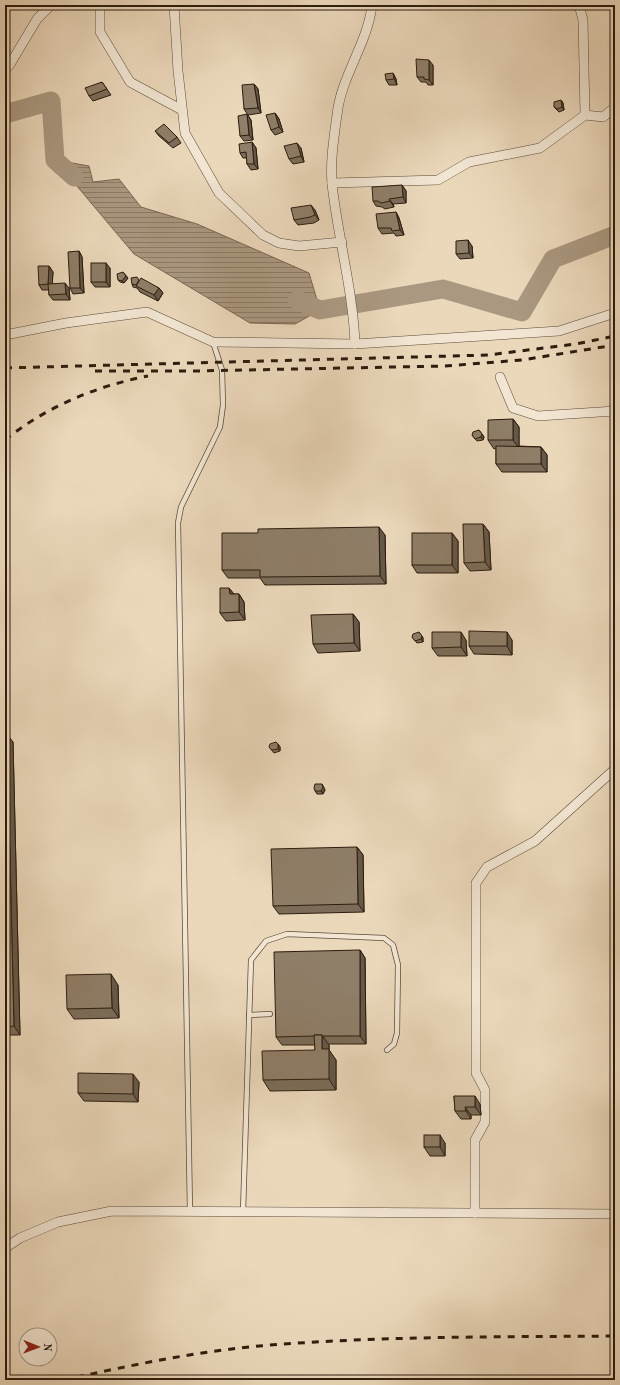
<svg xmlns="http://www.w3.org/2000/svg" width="620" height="1385" viewBox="0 0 620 1385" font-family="'Old Standard TT',serif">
<defs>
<pattern id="water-rules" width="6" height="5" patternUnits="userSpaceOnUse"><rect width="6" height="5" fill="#aa9880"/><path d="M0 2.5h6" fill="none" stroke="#8b7b67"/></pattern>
</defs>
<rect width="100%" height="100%" fill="#ebd8bb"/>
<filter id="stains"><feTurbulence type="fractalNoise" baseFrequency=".005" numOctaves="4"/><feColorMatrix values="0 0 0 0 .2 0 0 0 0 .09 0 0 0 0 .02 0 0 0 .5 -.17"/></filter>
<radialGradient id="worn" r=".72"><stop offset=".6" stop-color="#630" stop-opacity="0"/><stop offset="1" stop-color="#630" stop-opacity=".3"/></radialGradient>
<polygon fill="url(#water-rules)" stroke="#786652" points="55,160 89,166 93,182 119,179 141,207 197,224 309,273 320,310 295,324 250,323 134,254"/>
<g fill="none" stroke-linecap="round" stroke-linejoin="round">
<g stroke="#aa9880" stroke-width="19">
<polyline points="5,114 51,101 55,160 74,177"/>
<polyline points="297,300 320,310 443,289 522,312 553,259 615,235"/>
</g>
<g stroke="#5c4b39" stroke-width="6">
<g id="service">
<polyline points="249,1015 270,1014"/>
<polyline points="190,1211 178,523 181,507 220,427 223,405 222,370 213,342"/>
<polyline points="243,1212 251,960 266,941 287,934 384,938 393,945 398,965 397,1033 394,1044 387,1050"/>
</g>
</g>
<g stroke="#5c4b39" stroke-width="10">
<g id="minor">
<polyline points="100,5 100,32 130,82 182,110"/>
<polyline points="174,5 178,71 185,133 219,193 263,235 279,243 299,246 342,242"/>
<polyline points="579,5 583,20 585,115"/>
<polyline points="5,66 9,66 37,19 51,5"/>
<polyline points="332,183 438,180 469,162 540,148 585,115 603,117 615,107"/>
<polyline points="5,335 66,323 147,312 213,342 355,344 559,331 615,313"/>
<path d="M355,344C353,290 338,238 332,184C330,162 334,137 337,115C341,76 368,43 372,5"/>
<polyline points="500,377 513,408 538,416 615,411"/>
<polyline points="475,1213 475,1140 485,1122 485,1090 476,1073 476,883 487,867 535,841 615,769"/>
<polyline points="5,1248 20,1238 58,1222 112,1211 615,1214"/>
</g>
</g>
<use href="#service" stroke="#f2e6d3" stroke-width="4.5"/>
<use href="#minor" stroke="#f2e6d3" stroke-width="9"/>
<g stroke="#2c1c0e" stroke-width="3" stroke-dasharray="7 7" stroke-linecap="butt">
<polyline points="5,368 488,355 576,344 615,336"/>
<polyline points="95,371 195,371 445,366 522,360 615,345"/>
<path d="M5,440C46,407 96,386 148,376"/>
<path d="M63,1380C128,1366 193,1352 259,1346C377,1336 496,1337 615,1336"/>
</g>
</g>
<g fill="#7b6c59" stroke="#2c1c0e">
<polygon points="433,65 433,85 428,85 426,82 421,82 417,77"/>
<polygon points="393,73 396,79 397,85 389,85 386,80"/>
<polygon points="102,82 111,95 93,101 89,96"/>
<polygon points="254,84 258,89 261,113 248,115 244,109"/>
<polygon points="561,100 563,103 564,110 559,112 554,107"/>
<polygon points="275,113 279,119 283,132 275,135 271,130"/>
<polygon points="247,114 251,120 253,140 244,141 240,136"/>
<polygon points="155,131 177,137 181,143 173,148 159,136"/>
<polygon points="252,142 256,148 258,169 251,170 247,164 247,158 243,158 240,153"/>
<polygon points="301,148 304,162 293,164 289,159"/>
<polygon points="402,185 406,191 406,203 393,204 394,207 385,209 382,207 376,206 373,201"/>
<polygon points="315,210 319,220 314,223 298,225 294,220"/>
<polygon points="396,212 399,218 404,235 396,236 394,233 382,234 378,228"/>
<polygon points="472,246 473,258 460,259 456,254"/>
<polygon points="79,251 82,257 84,293 73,294 70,288"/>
<polygon points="49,266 53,272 52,284 69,288 70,300 53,300 49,295 49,290 42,290 39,285"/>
<polygon points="110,268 110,287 95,287 91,282"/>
<polygon points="123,272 128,278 124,283 120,282 118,280"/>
<polygon points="140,281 159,288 163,293 158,301 140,292 137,288 133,287 132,284"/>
<polygon points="513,419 519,427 519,446 541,447 547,455 547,472 502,472 496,464 496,448 494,449 488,440"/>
<polygon points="479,430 484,437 483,440 477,441 472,435"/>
<polygon points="483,524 489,532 491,570 470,571 464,563"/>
<polygon points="452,533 458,541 458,573 417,573 412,565"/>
<polygon points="385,535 386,584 265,585 260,578 228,578 222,570"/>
<polygon points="229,588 234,594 239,594 244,602 245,620 226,621 220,613"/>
<polygon points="353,614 359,622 360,651 318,653 313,644"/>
<polygon points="419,632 423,638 423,642 417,643 412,637"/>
<polygon points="466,640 467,656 438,656 432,648"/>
<polygon points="512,640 512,655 474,654 469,646"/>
<polygon points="5,734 13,742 20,1035 5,1035"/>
<polygon points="278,744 280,747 280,751 274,753 269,747"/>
<polygon points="322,784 325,790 323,794 317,794 315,791"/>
<polygon points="357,847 363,855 364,912 279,914 273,906"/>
<polygon points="360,950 365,958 366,1044 328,1044 329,1045 329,1050 336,1060 336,1090 270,1091 263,1080 315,1050 315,1045 282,1045 276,1037"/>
<polygon points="118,985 119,1018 74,1019 67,1009"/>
<polygon points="139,1082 138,1102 84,1101 78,1093"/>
<polygon points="454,1096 480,1104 481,1115 471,1115 471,1119 461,1119 455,1111"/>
<polygon points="445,1143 445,1156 430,1156 424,1147"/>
</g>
<g fill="#645849" stroke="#2c1c0e">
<polygon points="429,60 433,65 433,85 429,80"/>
<polygon points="393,73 396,79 397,85 394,79"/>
<polygon points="254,84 258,89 261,113 258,108"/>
<polygon points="561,100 563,103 564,110 562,107"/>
<polygon points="275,113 279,119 283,132 279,127"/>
<polygon points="247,114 251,120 253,140 249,135"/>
<polygon points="252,142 256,148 258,169 254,164"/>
<polygon points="297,143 301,148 304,162 301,156"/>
<polygon points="402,185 406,191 406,203 403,197"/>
<polygon points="389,199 393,204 394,207 390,201"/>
<polygon points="311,205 315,210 319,220 315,215"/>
<polygon points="396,212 399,218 404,235 400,230"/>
<polygon points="468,240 472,246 473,258 469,253"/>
<polygon points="79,251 82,257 84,293 80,288"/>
<polygon points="106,263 110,268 110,287 106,282"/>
<polygon points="49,266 53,272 52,289 48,284"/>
<polygon points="126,276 128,278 124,283 122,281"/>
<polygon points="65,283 69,288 70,300 66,294"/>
<polygon points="159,288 163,293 158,301 154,295"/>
<polygon points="513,419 519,427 519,448 513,440"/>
<polygon points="482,434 484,437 483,440 481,437"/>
<polygon points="541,447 547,455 547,472 541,464"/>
<polygon points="483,524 489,532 491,570 485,562"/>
<polygon points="379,527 385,535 386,584 380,576"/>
<polygon points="452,533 458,541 458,573 452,565"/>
<polygon points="229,588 235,596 230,594"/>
<polygon points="239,594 244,602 245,620 239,612"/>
<polygon points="353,614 359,622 360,651 354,643"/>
<polygon points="461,632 466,640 467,656 461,647"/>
<polygon points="507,632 512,640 512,655 507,646"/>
<polygon points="422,636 423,638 423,642 421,639"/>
<polygon points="7,734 13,742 20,1035 14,1026"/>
<polygon points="278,744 280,747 280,751 278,749"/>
<polygon points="322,784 325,790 323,794 321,791"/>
<polygon points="357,847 363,855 364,912 358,904"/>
<polygon points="360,950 365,958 366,1044 360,1036"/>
<polygon points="111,974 118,985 119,1018 112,1008"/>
<polygon points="322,1035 329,1045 329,1050 336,1060 336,1090 329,1079 322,1049"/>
<polygon points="133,1074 139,1082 138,1102 133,1094"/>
<polygon points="475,1096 480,1104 481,1115 475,1107"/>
<polygon points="465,1107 471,1115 471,1119 466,1111"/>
<polygon points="440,1135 445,1143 445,1156 440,1147"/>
</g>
<g fill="#8f7e68" stroke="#2c1c0e">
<polygon points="416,59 429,60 429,80 424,79 424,77 417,77"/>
<polygon points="393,73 394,79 386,80 385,74"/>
<polygon points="102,82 107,89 89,96 85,88"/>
<polygon points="254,84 258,108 244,109 242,85"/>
<polygon points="561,100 562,107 557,109 554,107 554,102"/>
<polygon points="275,113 279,127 271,130 266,115"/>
<polygon points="247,114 249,135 240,136 238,116"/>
<polygon points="164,124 177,137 169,143 155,131"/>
<polygon points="252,142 254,164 247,164 246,152 240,153 239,144"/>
<polygon points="297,143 301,156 289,159 284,146"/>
<polygon points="402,185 403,197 389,199 390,201 381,203 378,201 373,201 372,187"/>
<polygon points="311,205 315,215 310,217 294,220 291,208"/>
<polygon points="396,212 400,230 392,231 391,228 378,228 376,214"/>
<polygon points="468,240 469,253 456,254 456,241"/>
<polygon points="79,251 80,288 70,288 68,252"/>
<rect x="91" y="263" width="15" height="19"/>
<polygon points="38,266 49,266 48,284 65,283 66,294 49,295 48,284 39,285"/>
<polygon points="123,272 126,276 122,281 118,280 117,274"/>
<polygon points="137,277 139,280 136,285 132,284 131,278"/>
<polygon points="141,278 159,288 154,295 136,286"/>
<polygon points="513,419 513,440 488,440 488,420"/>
<polygon points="479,430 482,434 481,437 475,439 472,435 473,432"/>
<polygon points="496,446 541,447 541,464 496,464"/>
<polygon points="614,518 615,518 615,541"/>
<polygon points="463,524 483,524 485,562 464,563"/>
<polygon points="379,527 380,576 260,577 260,570 222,570 222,533 258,533 258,529"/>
<rect x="412" y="533" width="40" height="32"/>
<polygon points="220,588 229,588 230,594 239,594 239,612 220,613"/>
<polygon points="353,614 354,643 313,644 311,615"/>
<polygon points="469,631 507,632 507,646 469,646"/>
<polygon points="419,632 422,636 421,639 415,641 412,637 413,634"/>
<polygon points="432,632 461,632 461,647 432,648"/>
<polygon points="5,734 7,734 14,1026 5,1027"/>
<polygon points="276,742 278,744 278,749 272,750 269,747 270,744"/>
<polygon points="315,784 322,784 323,787 321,791 315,791 314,788"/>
<polygon points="357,847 358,904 273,906 271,849"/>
<polygon points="360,950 360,1036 323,1036 322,1035 314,1035 314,1036 276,1037 274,952"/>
<polygon points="111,974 112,1008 67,1009 66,975"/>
<polygon points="314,1035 322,1035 322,1049 329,1049 329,1079 263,1080 262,1051 315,1050"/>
<polygon points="78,1073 133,1074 133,1094 78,1093"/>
<polygon points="454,1096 475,1096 475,1107 465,1107 466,1111 455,1111"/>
<rect x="424" y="1135" width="16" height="12"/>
</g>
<rect width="620" height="1385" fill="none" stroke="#ebd8bb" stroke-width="20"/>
<rect x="6" y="6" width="608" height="1373" fill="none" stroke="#2c1c0e" stroke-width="2"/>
<rect x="10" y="10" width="600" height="1365" fill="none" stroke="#2c1c0e"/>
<g transform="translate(38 1347) rotate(91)"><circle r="19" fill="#f2e6d3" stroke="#a39584"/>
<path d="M0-3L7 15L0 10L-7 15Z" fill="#8f2418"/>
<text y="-6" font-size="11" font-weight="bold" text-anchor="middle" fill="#2c1c0e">N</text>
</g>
<rect width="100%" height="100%" filter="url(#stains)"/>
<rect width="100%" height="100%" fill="url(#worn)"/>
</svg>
